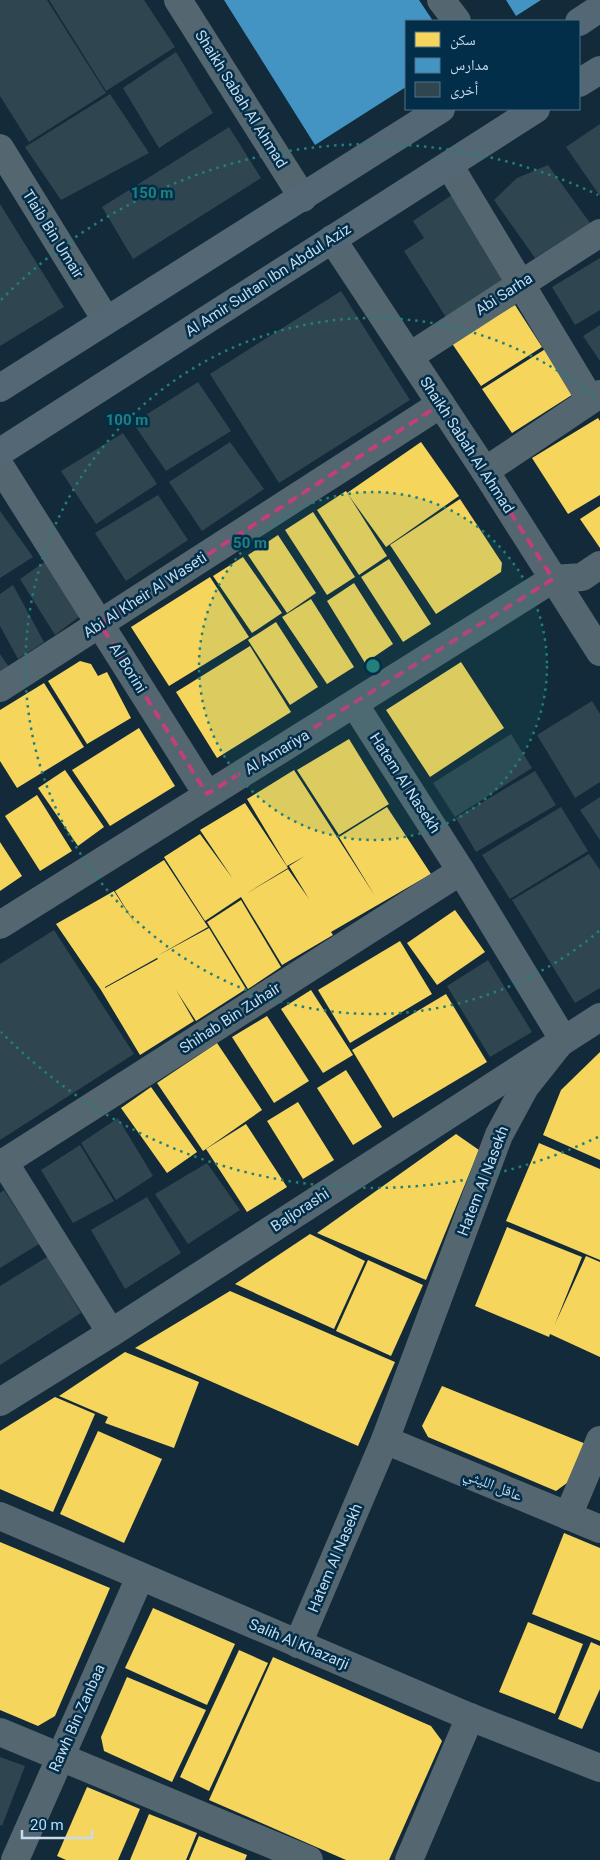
<svg xmlns="http://www.w3.org/2000/svg" width="600" height="1860" viewBox="0 0 600 1860" font-family="Roboto,'Noto Naskh Arabic',sans-serif">
<rect width="100%" height="100%" fill="#122a39"/>
<g fill="#f6d55c" fill-rule="evenodd">
<polygon points="515,305 542,347 481,386 451,342"/>
<polygon points="547,348 575,393 512,433 482,389"/>
<polygon points="598,418 600,421 600,495 568,514 532,458"/>
<polygon points="421,442 459,496 386,547 347,493"/>
<polygon points="346,491 387,556 359,575 317,510"/>
<polygon points="460,499 502,563 501,572 436,614 390,545"/>
<polygon points="600,506 600,548 580,519"/>
<polygon points="313,512 355,577 327,595 285,530"/>
<polygon points="278,535 316,593 287,613 248,555"/>
<polygon points="243,557 282,613 252,633 213,576"/>
<polygon points="389,559 431,624 403,642 361,577"/>
<polygon points="210,577 249,637 169,686 131,627"/>
<polygon points="354,583 393,644 365,663 327,601"/>
<polygon points="311,599 354,667 327,684 282,617"/>
<polygon points="276,622 318,687 290,705 248,640"/>
<polygon points="250,646 291,712 217,758 176,692"/>
<polygon points="80,661 91,664 98,676 107,672 131,718 87,744 48,681"/>
<polygon points="461,662 504,728 430,777 386,710"/>
<polygon points="44,683 84,747 17,788 0,761 0,710"/>
<polygon points="139,728 175,786 110,826 72,770"/>
<polygon points="349,739 389,804 339,835 297,770"/>
<polygon points="65,770 104,827 78,846 38,788"/>
<polygon points="294,770 375,896 339,837 387,807 431,874 331,932 333,935 282,965 241,897 205,921 164,857 200,834 233,879 200,830 245,803 288,868 244,895 288,869 309,899 289,866 305,856 287,866 247,799"/>
<polygon points="37,795 72,851 40,871 5,816"/>
<polygon points="0,842 22,876 0,891"/>
<path d="M164,860L208,927L157,956L209,928L246,989L196,1021L176,990L194,1021L140,1055L101,990L56,924L114,891L137,927L115,891ZM157,958L158,959L105,988V987Z"/>
<polygon points="241,900 281,967 248,989 207,922"/>
<polygon points="455,910 485,952 437,985 407,943"/>
<polygon points="400,941 432,994 350,1043 318,990"/>
<polygon points="311,990 353,1055 323,1073 281,1009"/>
<polygon points="446,994 487,1062 393,1118 352,1050"/>
<polygon points="267,1016 309,1081 274,1103 232,1037"/>
<polygon points="217,1043 262,1110 203,1151 157,1083"/>
<polygon points="600,1052 600,1160 543,1135 561,1090"/>
<polygon points="346,1070 382,1127 353,1145 317,1088"/>
<polygon points="151,1087 197,1152 167,1173 121,1108"/>
<polygon points="298,1102 334,1160 303,1179 267,1121"/>
<polygon points="246,1124 287,1187 247,1212 206,1149"/>
<polygon points="456,1134 479,1150 426,1280 317,1233"/>
<polygon points="539,1143 600,1169 600,1260 506,1221"/>
<polygon points="507,1227 582,1257 555,1324 586,1256 600,1262 600,1357 550,1334 549,1337 475,1306"/>
<polygon points="310,1234 365,1261 334,1329 235,1284"/>
<polygon points="368,1260 423,1285 391,1356 336,1331"/>
<polygon points="230,1291 395,1362 358,1446 135,1348"/>
<polygon points="125,1352 199,1382 174,1448 105,1423 108,1417 59,1396"/>
<polygon points="442,1386 586,1444 567,1483 556,1491 428,1437 422,1426"/>
<polygon points="55,1397 95,1414 53,1512 0,1489 0,1431"/>
<polygon points="98,1431 162,1459 124,1543 60,1514"/>
<polygon points="564,1533 600,1548 600,1641 532,1614"/>
<polygon points="0,1542 110,1588 55,1716 38,1726 0,1710"/>
<polygon points="153,1608 235,1644 207,1705 125,1668"/>
<polygon points="528,1622 583,1644 555,1714 499,1692"/>
<polygon points="591,1642 600,1646 600,1689 582,1729 558,1719"/>
<polygon points="239,1650 268,1663 209,1791 180,1777"/>
<polygon points="273,1657 431,1726 442,1741 389,1860 346,1860 209,1800"/>
<polygon points="127,1677 206,1710 172,1782 104,1751 101,1737"/>
<polygon points="87,1787 140,1809 118,1860 66,1860 57,1856"/>
<polygon points="149,1814 197,1833 186,1860 130,1860"/>
<polygon points="199,1836 247,1855 245,1860 189,1860"/>
</g>
<g fill="#4393c3">
<polygon points="224,0 419,0 433,21 406,21 406,87 315,145"/>
<polygon points="506,0 541,0 516,16"/>
</g>
<g fill="#2f4651">
<polygon points="0,0 47,0 106,93 29,142 0,96"/>
<polygon points="49,0 144,0 175,47 106,91"/>
<polygon points="176,52 213,113 159,148 123,88"/>
<polygon points="110,94 149,153 61,200 25,147"/>
<polygon points="600,124 600,196 566,147"/>
<polygon points="229,127 261,178 133,259 102,207"/>
<polygon points="548,165 590,223 535,258 494,200 517,178"/>
<polygon points="458,191 511,280 447,319 404,251 424,238 413,221"/>
<polygon points="0,204 64,307 0,346"/>
<polygon points="600,258 600,310 575,325 552,287"/>
<polygon points="341,291 410,400 279,483 210,374"/>
<polygon points="600,325 600,361 583,336"/>
<polygon points="198,382 231,431 166,471 133,423"/>
<polygon points="123,433 157,484 96,524 61,471"/>
<polygon points="230,442 264,489 202,531 169,482"/>
<polygon points="158,495 188,540 126,581 95,533"/>
<polygon points="0,511 33,557 0,578"/>
<polygon points="46,561 80,616 55,635 20,579"/>
<polygon points="13,585 44,642 18,659 0,626 0,594"/>
<polygon points="0,654 9,667 0,673"/>
<polygon points="592,701 600,714 600,782 575,798 537,735"/>
<polygon points="511,734 532,768 455,817 433,783"/>
<polygon points="535,771 556,805 476,852 456,818"/>
<polygon points="600,797 600,840 580,810"/>
<polygon points="561,807 588,851 510,899 482,855"/>
<polygon points="589,854 600,870 600,988 575,1003 512,900"/>
<polygon points="54,930 134,1054 0,1140 0,964"/>
<polygon points="488,960 532,1032 490,1057 447,986"/>
<polygon points="118,1118 153,1176 116,1200 81,1143"/>
<polygon points="80,1145 114,1201 73,1223 41,1170"/>
<polygon points="207,1163 240,1210 188,1244 155,1194"/>
<polygon points="4,1190 39,1244 0,1268 0,1193"/>
<polygon points="147,1197 181,1253 125,1289 91,1230"/>
<polygon points="47,1257 81,1313 0,1365 0,1286"/>
<polygon points="0,1757 25,1766 2,1826 0,1825"/>
</g>
<g fill="none" stroke-linecap="round" stroke-linejoin="round">
<g stroke="#546670" stroke-width="28">
<polyline points="178,0 303,198"/>
<polyline points="441,0 457,21"/>
<polyline points="0,148 106,320"/>
<polyline points="449,165 590,399"/>
<polyline points="332,239 485,471 600,652"/>
<polyline points="410,356 600,233"/>
<polyline points="0,466 207,794"/>
<polyline points="485,471 600,394"/>
<polyline points="0,688 441,404"/>
<polyline points="0,925 553,579 582,577 600,565"/>
<polyline points="4,1162 111,1333"/>
<polyline points="0,1165 461,871"/>
<polyline points="0,1402 111,1333 600,1017"/>
<polyline points="385,1440 600,1529"/>
<polyline points="0,1516 470,1717 600,1768"/>
<polyline points="568,1516 600,1440"/>
<polyline points="298,1644 385,1440 499,1135 525,1087 563,1039 461,871 355,705"/>
<polyline points="0,1732 309,1860"/>
<polyline points="15,1860 140,1577"/>
<polyline points="409,1860 470,1717"/>
</g>
<g stroke="#536774" stroke-width="28">
<polyline points="579,22 600,8"/>
<polyline points="579,83 600,70"/>
<polyline points="0,388 441,109"/>
<polyline points="0,452 536,109"/>
</g>
</g>
<path fill="none" stroke="#c33f78" stroke-width="4" stroke-dasharray="10 6" stroke-linejoin="round" d="M441,404L553,579L207,794L100,624Z"/>
<circle cx="373" cy="666" r="174" fill="#21807b" fill-opacity=".12"/>
<g fill="none" stroke="#21807b" stroke-width="2.5" stroke-dasharray="2.5 5">
<circle cx="373" cy="666" r="174"/>
<path d="M599 931A348 348 0 1 1 599 401"/>
<path d="M598 1137A522 522 0 0 1 1 1032M1 300A522 522 0 0 1 598 195"/>
</g>
<g text-anchor="middle" dominant-baseline="central" stroke-width="5" stroke-linejoin="round" paint-order="stroke">
<g font-size="15" fill="#c6dbec" stroke="#022e49">
<text transform="translate(241 99) rotate(58)">Shaikh Sabah Al Ahmad</text>
<text transform="translate(53 234) rotate(58)">Tlaib Bin Umair</text>
<text transform="translate(268 280) rotate(-33)">Al Amir Sultan Ibn Abdul Aziz</text>
<text transform="translate(504 294) rotate(-33)">Abi Sarha</text>
<text transform="translate(467 445) rotate(57)">Shaikh Sabah Al Ahmad</text>
<text transform="translate(145 595) rotate(-33)">Abi Al Kheir Al Waseti</text>
<text transform="translate(128 668) rotate(58)">Al Borini</text>
<text transform="translate(277 752) rotate(-31)">Al Amariya</text>
<text transform="translate(405 783) rotate(57)">Hatem Al Nasekh</text>
<text transform="translate(230 1018) rotate(-33)">Shihab Bin Zuhair</text>
<text transform="translate(483 1181) rotate(-69)">Hatem Al Nasekh</text>
<text transform="translate(300 1210) rotate(-33)">Baljorashi</text>
<text transform="translate(493 1485) rotate(22)">عاقل الليثي</text>
<text transform="translate(335 1558) rotate(-67)">Hatem Al Nasekh</text>
<text transform="translate(299 1644) rotate(23)">Salih Al Khazarji</text>
<text transform="translate(77 1718) rotate(-66)">Rawh Bin Zanbaa</text>
</g>
</g>
<circle cx="373" cy="666" r="8" fill="#21807b" stroke="#022e49" stroke-width="2.5"/>
<g font-size="15" text-anchor="middle" font-weight="bold" fill="#21807b" stroke="#022e49" stroke-width="5" stroke-linejoin="round" paint-order="stroke">
<text x="152" y="198">150 m</text>
<text x="127" y="425">100 m</text>
<text x="250" y="548">50 m</text>
</g>
<rect x="405" y="20" width="175" height="90" fill="#022e49" stroke="#50738a"/>
<rect x="415" y="32" width="25" height="15" fill="#f6d55c" stroke="#50738a"/>
<text x="450" y="45" font-size="15" fill="#c6dbec">سكن</text>
<rect x="415" y="58" width="25" height="15" fill="#4393c3" stroke="#50738a"/>
<text x="450" y="70" font-size="15" fill="#c6dbec">مدارس</text>
<rect x="415" y="82" width="25" height="15" fill="#2f4651" stroke="#50738a"/>
<text x="450" y="95" font-size="15" fill="#c6dbec">أخرى</text>
<path d="M22 1830v8h70v-8" fill="none" stroke="#c6dbec" stroke-width="2.5"/>
<text x="30" y="1830" font-size="15" fill="#c6dbec" stroke="#022e49" stroke-width="4" paint-order="stroke">20 m</text>
</svg>
